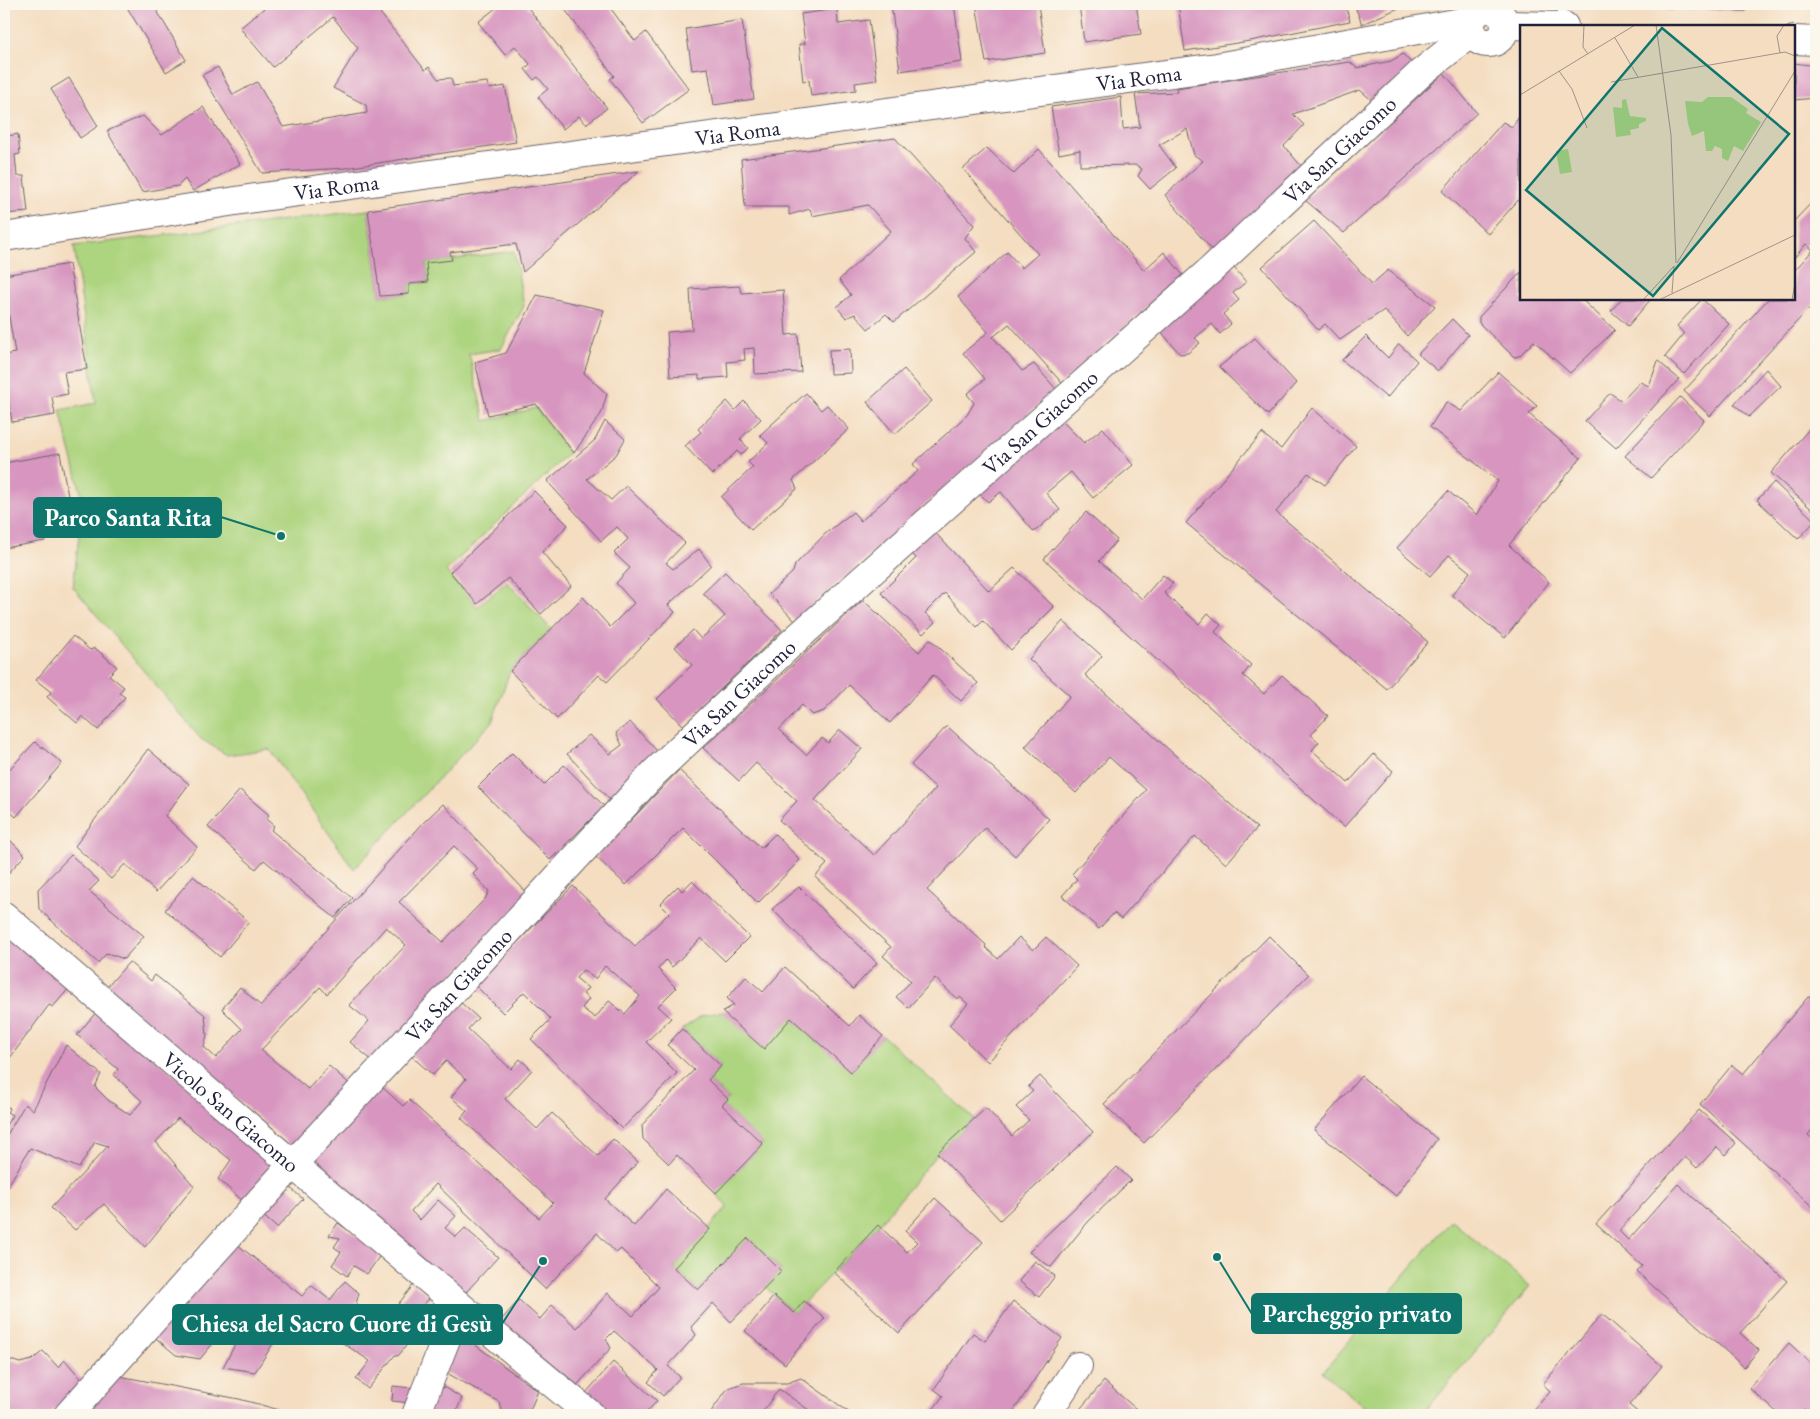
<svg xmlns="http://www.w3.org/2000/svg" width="1820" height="1419" viewBox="0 0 1820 1419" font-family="'EB Garamond',serif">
<rect width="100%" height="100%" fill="#fbf7ec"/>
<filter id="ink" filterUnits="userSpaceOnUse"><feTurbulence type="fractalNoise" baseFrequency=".02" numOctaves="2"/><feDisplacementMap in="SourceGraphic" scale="10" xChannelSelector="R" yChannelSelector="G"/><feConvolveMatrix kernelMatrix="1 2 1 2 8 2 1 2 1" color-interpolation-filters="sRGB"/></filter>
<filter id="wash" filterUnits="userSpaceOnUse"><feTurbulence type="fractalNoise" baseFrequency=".0096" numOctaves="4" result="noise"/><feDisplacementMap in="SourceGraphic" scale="20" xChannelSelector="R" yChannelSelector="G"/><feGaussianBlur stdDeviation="1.12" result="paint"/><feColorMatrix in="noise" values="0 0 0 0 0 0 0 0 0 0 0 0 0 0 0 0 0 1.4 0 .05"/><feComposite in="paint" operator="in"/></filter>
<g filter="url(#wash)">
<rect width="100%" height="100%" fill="#f4ddc0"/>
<g fill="#add47f" stroke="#687b5d">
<polygon points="368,210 380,296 409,294 409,284 428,282 426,263 514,251 524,306 501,349 469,354 485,421 536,408 569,453 446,571 477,607 507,582 551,629 510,671 492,722 354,869 269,749 227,755 201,739 73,587 83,501 60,410 96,403 74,246"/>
<polygon points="722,1012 791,1018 851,1071 883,1036 974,1119 937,1154 878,1225 794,1313 765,1287 781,1270 749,1238 698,1290 674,1268 727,1207 716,1193 763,1144 722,1105 728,1098 708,1080 721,1066 682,1029 703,1015"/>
<polygon points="1451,1220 1530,1286 1422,1415 1374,1415 1323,1372"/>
</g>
<g id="blocks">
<g fill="#d795bf" fill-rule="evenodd">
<polygon points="125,4 153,4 186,60 166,72"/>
<polygon points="269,4 383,4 377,9 425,70 429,67 438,79 451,78 453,86 487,82 489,89 505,86 516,142 345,168 262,173 202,75 218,67 233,95 257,82 283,127 367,113 366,105 333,88 358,48 333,17 273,67 240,28"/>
<polygon points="501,4 525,4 607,108 586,124 579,116 563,129 538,97 548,89 538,77 534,80 525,69 530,64 515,46 505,55 478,22"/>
<polygon points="561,4 614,4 611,9 635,41 646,32 689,89 643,123 610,79 614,76"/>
<polygon points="660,4 689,4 689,5 660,9"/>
<polygon points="891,4 954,4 962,62 900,71"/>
<polygon points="976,4 1038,4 1045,53 986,62"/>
<polygon points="1079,4 1136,4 1141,34 1084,42"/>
<polygon points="1178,4 1345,4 1350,21 1250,41 1185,51"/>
<polygon points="1354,4 1408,4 1362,24"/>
<polygon points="1599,4 1746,4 1746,11 1599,5"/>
<polygon points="837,9 838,24 869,20 877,80 855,83 856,90 811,96 809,80 803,81 799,44 805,44 801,14"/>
<polygon points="742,20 754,99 714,105 708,68 692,70 686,29"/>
<polygon points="1403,54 1413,65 1374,102 1360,90 1293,114 1304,125 1284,146 1303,168 1212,250 1165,195 1203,161 1194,155 1187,129 1159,145 1176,168 1150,189 1138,176 1142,169 1136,165 1080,166 1080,150 1059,154 1051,107 1121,97 1123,129 1140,127 1135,94 1177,92 1176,88 1350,62 1357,68 1391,61"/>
<polygon points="1794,63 1816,66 1816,98 1794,100"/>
<polygon points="1444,73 1477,113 1344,233 1305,200"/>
<polygon points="69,78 98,126 80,138 51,89"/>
<polygon points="203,107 240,164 193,191 185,179 178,186 142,192 107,131 143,116 162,135"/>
<polygon points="1521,114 1521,197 1488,234 1442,191 1503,122 1512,127"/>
<polygon points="4,121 5,121 7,136 18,134 20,154 15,155 17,176 24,176 28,212 4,214"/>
<polygon points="895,138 974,225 965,238 976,252 894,322 886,314 868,329 855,314 846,318 837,307 851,295 839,280 891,231 868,205 812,216 810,209 789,215 789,207 745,207 741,159"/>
<polygon points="987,148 1014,174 1039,149 1144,270 1164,252 1183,275 1062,383 1009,324 993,337 1022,371 1034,364 1056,389 795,621 769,594 793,572 795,565 826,533 853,512 861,521 918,471 913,464 967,415 974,403 967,394 985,379 963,353 988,332 958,297 1007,252 1022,268 1038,254 963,169"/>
<polygon points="639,171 523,272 516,244 450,252 452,260 426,263 428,282 409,284 409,294 380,296 368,210"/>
<polygon points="1816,198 1816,301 1710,416 1684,391 1768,299 1794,299 1794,271 1813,250 1806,244 1794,258 1794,221"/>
<polygon points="1314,221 1372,284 1388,270 1435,306 1407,336 1384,310 1340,340 1325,324 1318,330 1262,267"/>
<polygon points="69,264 87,369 64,372 68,394 52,397 55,415 12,422 4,371 4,355 15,353 4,286 4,275"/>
<polygon points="1232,265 1246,282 1233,293 1239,300 1223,314 1231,324 1220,334 1212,324 1195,338 1200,343 1188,353 1180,354 1158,328"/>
<polygon points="1521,272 1521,299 1581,299 1615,330 1570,373 1534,341 1519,356 1514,357 1479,323 1479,317"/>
<polygon points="739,286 742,293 783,290 786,335 798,334 801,372 755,374 754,348 744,349 745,360 727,362 728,377 699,379 699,375 670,377 667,332 692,330 690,289"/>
<polygon points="537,295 604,310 584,373 607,394 601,414 574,453 536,404 488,415 475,362 506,353"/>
<polygon points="1621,299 1651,299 1628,326 1611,311"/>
<polygon points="1702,299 1729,324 1684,374 1665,357 1684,334 1677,326"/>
<polygon points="1452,319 1468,335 1438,371 1418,354"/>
<polygon points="1366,336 1388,358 1399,344 1417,361 1387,398 1342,360"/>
<polygon points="1255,338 1296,383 1268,415 1219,367"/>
<polygon points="850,349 851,373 830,374 829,350"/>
<polygon points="1658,361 1679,379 1616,448 1585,421 1610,393 1622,401 1640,382 1649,386"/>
<polygon points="904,369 932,401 895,434 867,402"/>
<polygon points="1766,369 1781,386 1749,417 1734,404"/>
<polygon points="1498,372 1537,406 1529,414 1581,458 1509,545 1549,582 1505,638 1452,595 1470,572 1449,555 1430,576 1397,548 1448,491 1477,515 1498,481 1430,427 1446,402 1461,411"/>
<polygon points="806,393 821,410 827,405 849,429 793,480 797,489 751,530 721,497 753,467 748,462 768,443 760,435"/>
<polygon points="1680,397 1704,420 1651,478 1625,456"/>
<polygon points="727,401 735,410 744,401 761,419 740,439 748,448 741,455 737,451 712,475 685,446 701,432 698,429"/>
<polygon points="1312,408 1356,446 1325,485 1308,473 1276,512 1428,642 1387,689 1186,523 1262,433 1281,449"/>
<polygon points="1055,414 1084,443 1103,428 1133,465 1093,498 1071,472 1046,493 1060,510 1034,532 1001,492 988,502 973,487"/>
<polygon points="605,421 625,439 616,455 587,479 611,500 626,486 685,543 666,563 673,569 699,549 711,565 668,605 675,612 607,682 599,675 557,719 510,671 583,597 610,627 634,603 616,583 630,568 614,553 628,539 617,527 601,541 547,481 595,440"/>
<polygon points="1816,421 1816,513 1771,473"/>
<polygon points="60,453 73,523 44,529 45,541 4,548 4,463"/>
<polygon points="1774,482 1815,521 1798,539 1757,500"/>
<polygon points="534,491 568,525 542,552 571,586 541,614 508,578 477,604 450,572"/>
<polygon points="1086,512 1117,540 1099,561 1142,599 1163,575 1173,583 1164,593 1199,624 1208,613 1221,625 1215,632 1251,665 1243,675 1264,694 1282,675 1328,716 1311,735 1319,742 1312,750 1348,783 1374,754 1393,771 1344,827 1044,559"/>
<polygon points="930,527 989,591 1014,568 1054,607 1011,650 983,621 977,627 945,593 925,613 935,622 923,634 881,593 916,558 906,548"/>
<polygon points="725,572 782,630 683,726 657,699 692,665 675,647 693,630 701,639 725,616 703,593"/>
<polygon points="863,600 919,652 930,639 978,683 961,701 933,675 890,723 849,685 824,711 812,715 802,705 779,730 806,755 822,738 828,743 840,730 862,749 815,800 874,855 936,788 911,765 947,726 1049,819 1015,856 985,828 927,890 986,945 985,947 998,959 1019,937 1033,950 1046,937 1077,966 988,1062 949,1025 968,1004 960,997 957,999 935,978 908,1008 896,997 911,981 883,956 891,947 815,877 827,864 779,820 797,801 756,763 739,781 703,748"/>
<polygon points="1063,621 1102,656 1085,675 1257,828 1226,864 1195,836 1121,919 1114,913 1099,929 1062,896 1077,879 1072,874 1146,790 1109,757 1076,793 1025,747 1070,696 1029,659"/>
<polygon points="73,636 90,650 95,648 117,667 109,675 124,687 119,693 125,697 98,730 82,716 77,723 47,697 51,692 36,680"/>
<polygon points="630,722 657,751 610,800 567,754 589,735 610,754 622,745 616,733"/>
<polygon points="35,742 62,763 16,817 4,806 4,775"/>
<polygon points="148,749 189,784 165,816 197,847 156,892 125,864 111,879 75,846"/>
<polygon points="512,753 544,785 564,765 604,806 550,860 478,787"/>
<polygon points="679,770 761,848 775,834 800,860 758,903 683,828 626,885 596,857"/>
<polygon points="240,790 269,815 266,819 274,826 271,830 352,898 335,918 264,860 256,869 208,827"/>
<path d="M443,804L528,894L374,1062L350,1042L369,1021L349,1005L406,945L386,927L327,994L320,987L261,1050L308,1089L329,1066L352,1086L295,1149L107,987L129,962L151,981L155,975L205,1015L207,1035L204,1047L216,1058L242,1029L222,1009L240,987L261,1006L299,961L424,822ZM454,846L478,869L473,874L489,891L485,899L443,942L399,902Z"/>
<polygon points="4,834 25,855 4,878"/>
<polygon points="71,855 99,881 89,891 144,936 124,959 107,953 98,963 39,909 38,889"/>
<polygon points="193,876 249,922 220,957 165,910"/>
<path d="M692,881L749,937L725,961L701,938L672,967L666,960L658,969L676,988L658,1006L671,1018L646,1042L677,1073L622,1129L531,1039L551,1019L524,992L503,1013L475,985L573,886L635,946L669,913L660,904L678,886L682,891ZM605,966L640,996L625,1014L609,1001L595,1018L582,1008L589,999L583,994L588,988L576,978L583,970L595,979Z"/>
<polygon points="799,887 877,963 853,989 772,909"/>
<polygon points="10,935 70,987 53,1007 49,1005 4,1066 4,943"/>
<polygon points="1269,936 1308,975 1144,1143 1104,1104"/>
<polygon points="785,967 850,1026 859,1015 883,1036 851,1072 791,1018 764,1049 722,1012 734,1005 727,998 746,977 763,992"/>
<polygon points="1808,997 1816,998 1816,1124 1808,1135 1816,1142 1816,1210 1700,1104 1732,1065 1743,1074"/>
<polygon points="459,1001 478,1018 468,1029 511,1069 520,1059 532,1070 505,1099 537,1129 552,1113 598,1156 613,1139 638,1162 605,1199 634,1226 666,1189 710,1229 674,1268 698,1290 748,1238 781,1271 731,1322 713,1303 691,1327 696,1335 668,1366 680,1377 663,1396 648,1382 658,1370 614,1331 606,1339 611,1348 569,1394 496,1326 519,1300 540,1319 552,1305 577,1328 608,1293 633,1316 659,1287 621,1249 616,1253 597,1233 545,1289 436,1184 411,1211 420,1220 438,1200 456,1216 445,1228 456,1237 465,1228 498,1257 457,1302 308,1166 381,1086 403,1106 409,1100 539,1218 553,1203 461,1118 467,1111 451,1097 466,1079 446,1061 433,1075 410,1055"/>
<polygon points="98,1010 278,1163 244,1202 218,1179 231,1160 178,1118 156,1142 194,1186 145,1247 104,1204 75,1230 51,1208 108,1146 95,1142 79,1168 30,1148 4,1193 4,1140 25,1104 33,1110 66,1045 101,1074 95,1087 108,1100 130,1115 142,1101 114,1075 118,1069 77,1035"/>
<polygon points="682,1029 721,1066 708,1080 728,1099 722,1105 763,1144 716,1193 677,1155 669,1164 643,1139 642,1125 694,1070 667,1045"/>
<polygon points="1040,1076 1093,1132 1000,1220 937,1153 986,1108 1012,1136 1029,1120 1016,1107 1033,1091 1028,1087"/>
<polygon points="1361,1076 1437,1139 1396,1196 1314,1130"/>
<polygon points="4,1105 10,1108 7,1112 12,1115 4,1129"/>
<polygon points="1699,1110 1736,1143 1726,1155 1717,1147 1697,1168 1685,1157 1619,1231 1628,1240 1678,1184 1787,1281 1740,1333 1759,1350 1744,1367 1637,1272 1642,1266 1596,1224"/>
<polygon points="1117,1167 1131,1180 1088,1222 1051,1267 1029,1252"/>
<polygon points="286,1184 303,1199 277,1228 260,1213"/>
<polygon points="935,1198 983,1242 899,1333 834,1272 878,1225 907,1252 917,1242 905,1231"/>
<polygon points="338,1223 381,1254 367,1274 354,1266 347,1276 332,1265 341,1252 334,1247 340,1238 329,1236"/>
<polygon points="233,1241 302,1296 311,1285 330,1300 345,1281 359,1293 356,1304 382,1325 414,1284 431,1297 423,1305 432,1313 398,1356 395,1355 368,1389 356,1379 370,1361 294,1311 255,1372 223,1367 245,1326 233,1319 200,1359 176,1355 151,1334"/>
<polygon points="1035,1261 1055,1276 1039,1297 1019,1281"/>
<polygon points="774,1296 794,1313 804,1301 825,1318 785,1364 745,1331"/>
<polygon points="1013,1301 1062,1338 1011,1415 929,1415 943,1396 934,1389 973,1333 985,1341"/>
<polygon points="1602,1314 1662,1366 1629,1405 1641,1415 1530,1415 1550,1391 1543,1384"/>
<polygon points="459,1333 538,1391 528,1415 508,1415 503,1413 499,1402 445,1372"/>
<polygon points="1789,1343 1816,1368 1816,1415 1811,1415 1804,1409 1799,1415 1780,1415 1749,1388"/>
<polygon points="43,1351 58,1367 65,1360 84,1382 48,1415 4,1415 4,1358 20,1363 32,1360"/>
<polygon points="613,1362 657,1401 644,1415 609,1415 585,1394"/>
<polygon points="114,1375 239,1399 298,1415 81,1415"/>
<polygon points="801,1378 853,1415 816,1415 779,1389 760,1415 712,1415 710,1413 728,1388 743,1383 787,1383"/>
<polygon points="1104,1381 1143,1415 1075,1415"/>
<polygon points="440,1385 462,1398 455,1415 427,1415"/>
<polygon points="393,1386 412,1388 411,1403 392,1401"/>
</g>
</g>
</g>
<g filter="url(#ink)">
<use href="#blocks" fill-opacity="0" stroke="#6c636a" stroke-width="1"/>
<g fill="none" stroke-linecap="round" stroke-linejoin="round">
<g stroke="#6c636a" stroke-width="30">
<g id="street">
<circle cx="1488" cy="26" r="17"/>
<polyline points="1505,25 1564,26"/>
<polyline points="1794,40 1816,41"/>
<path id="s1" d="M4,237L255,198L1217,67L1472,20"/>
<path id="s2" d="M4,916C198,1084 393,1252 591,1415"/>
<path id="s3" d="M68,1415L292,1165L655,772L797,638L1214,267L1422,72L1472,32"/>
<polyline points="416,1415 459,1306"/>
<polyline points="1046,1415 1078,1366"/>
</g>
</g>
<use href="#street" stroke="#fff" stroke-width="28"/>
</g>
</g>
<g text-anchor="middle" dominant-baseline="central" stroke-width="4" stroke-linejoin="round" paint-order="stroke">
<g font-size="22" fill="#22223b" stroke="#fbf7ec">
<text stroke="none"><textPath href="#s1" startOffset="1146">Via Roma</textPath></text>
<text stroke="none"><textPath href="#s1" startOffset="741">Via Roma</textPath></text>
<text stroke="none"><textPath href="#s3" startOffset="1796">Via San Giacomo</textPath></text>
<text stroke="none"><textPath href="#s1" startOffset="336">Via Roma</textPath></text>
<text stroke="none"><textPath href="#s3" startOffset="1391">Via San Giacomo</textPath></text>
<text stroke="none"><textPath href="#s3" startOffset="986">Via San Giacomo</textPath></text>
<text stroke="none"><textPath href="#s3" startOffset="581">Via San Giacomo</textPath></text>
<text stroke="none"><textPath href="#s2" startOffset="300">Vicolo San Giacomo</textPath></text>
</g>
</g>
<g transform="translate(1520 25)">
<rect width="275" height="275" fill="#f4ddc0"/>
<path d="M188,72H211L228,84L226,88L241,97L223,126L214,121L208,136L202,133V124L195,121L192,126H186L184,106L172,111L168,99L165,76L182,77ZM106,74L110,91L126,93V96L119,99V103L110,105L111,110L96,112L93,82L102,83V75ZM48,124L52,147L40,149L36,126Z" fill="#add47f"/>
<path fill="none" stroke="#a0928b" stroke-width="1" d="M64,0L63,22L68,29M136,0L151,110L156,238M95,13L118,52M260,28L257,11L264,0M39,46L52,64L67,103M91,57L265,27L275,31M0,70L115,0M157,238L275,46M152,268L154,241M123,275L154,241M139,275L275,210M272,275L275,258"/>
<path fill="#0f766e" fill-opacity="0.15" stroke="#0f766e" stroke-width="2.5" d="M142,3L269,109L133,271L6,165Z"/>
<rect width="275" height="275" fill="none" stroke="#22223b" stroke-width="2.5"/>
</g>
<path fill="none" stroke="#0f766e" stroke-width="2" d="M281 536L221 517M1217 1257L1252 1314M543 1261L502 1324"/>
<g fill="#0f766e" stroke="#fbf7ec" stroke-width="2">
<circle cx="281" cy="536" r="5"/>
<circle cx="1217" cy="1257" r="5"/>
<circle cx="543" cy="1261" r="5"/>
</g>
<g fill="#0f766e" stroke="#0f766e" stroke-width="2">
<rect x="34" y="498" width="187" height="39" rx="5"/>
<rect x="1252" y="1294" width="209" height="39" rx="5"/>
<rect x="173" y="1305" width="329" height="39" rx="5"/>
</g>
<g font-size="24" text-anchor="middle" font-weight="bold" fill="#fff">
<text x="128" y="526">Parco Santa Rita</text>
<text x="1357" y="1322">Parcheggio privato</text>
<text x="337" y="1332">Chiesa del Sacro Cuore di Gesù</text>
</g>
<rect width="1820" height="1419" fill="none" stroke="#fbf7ec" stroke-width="20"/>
</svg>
